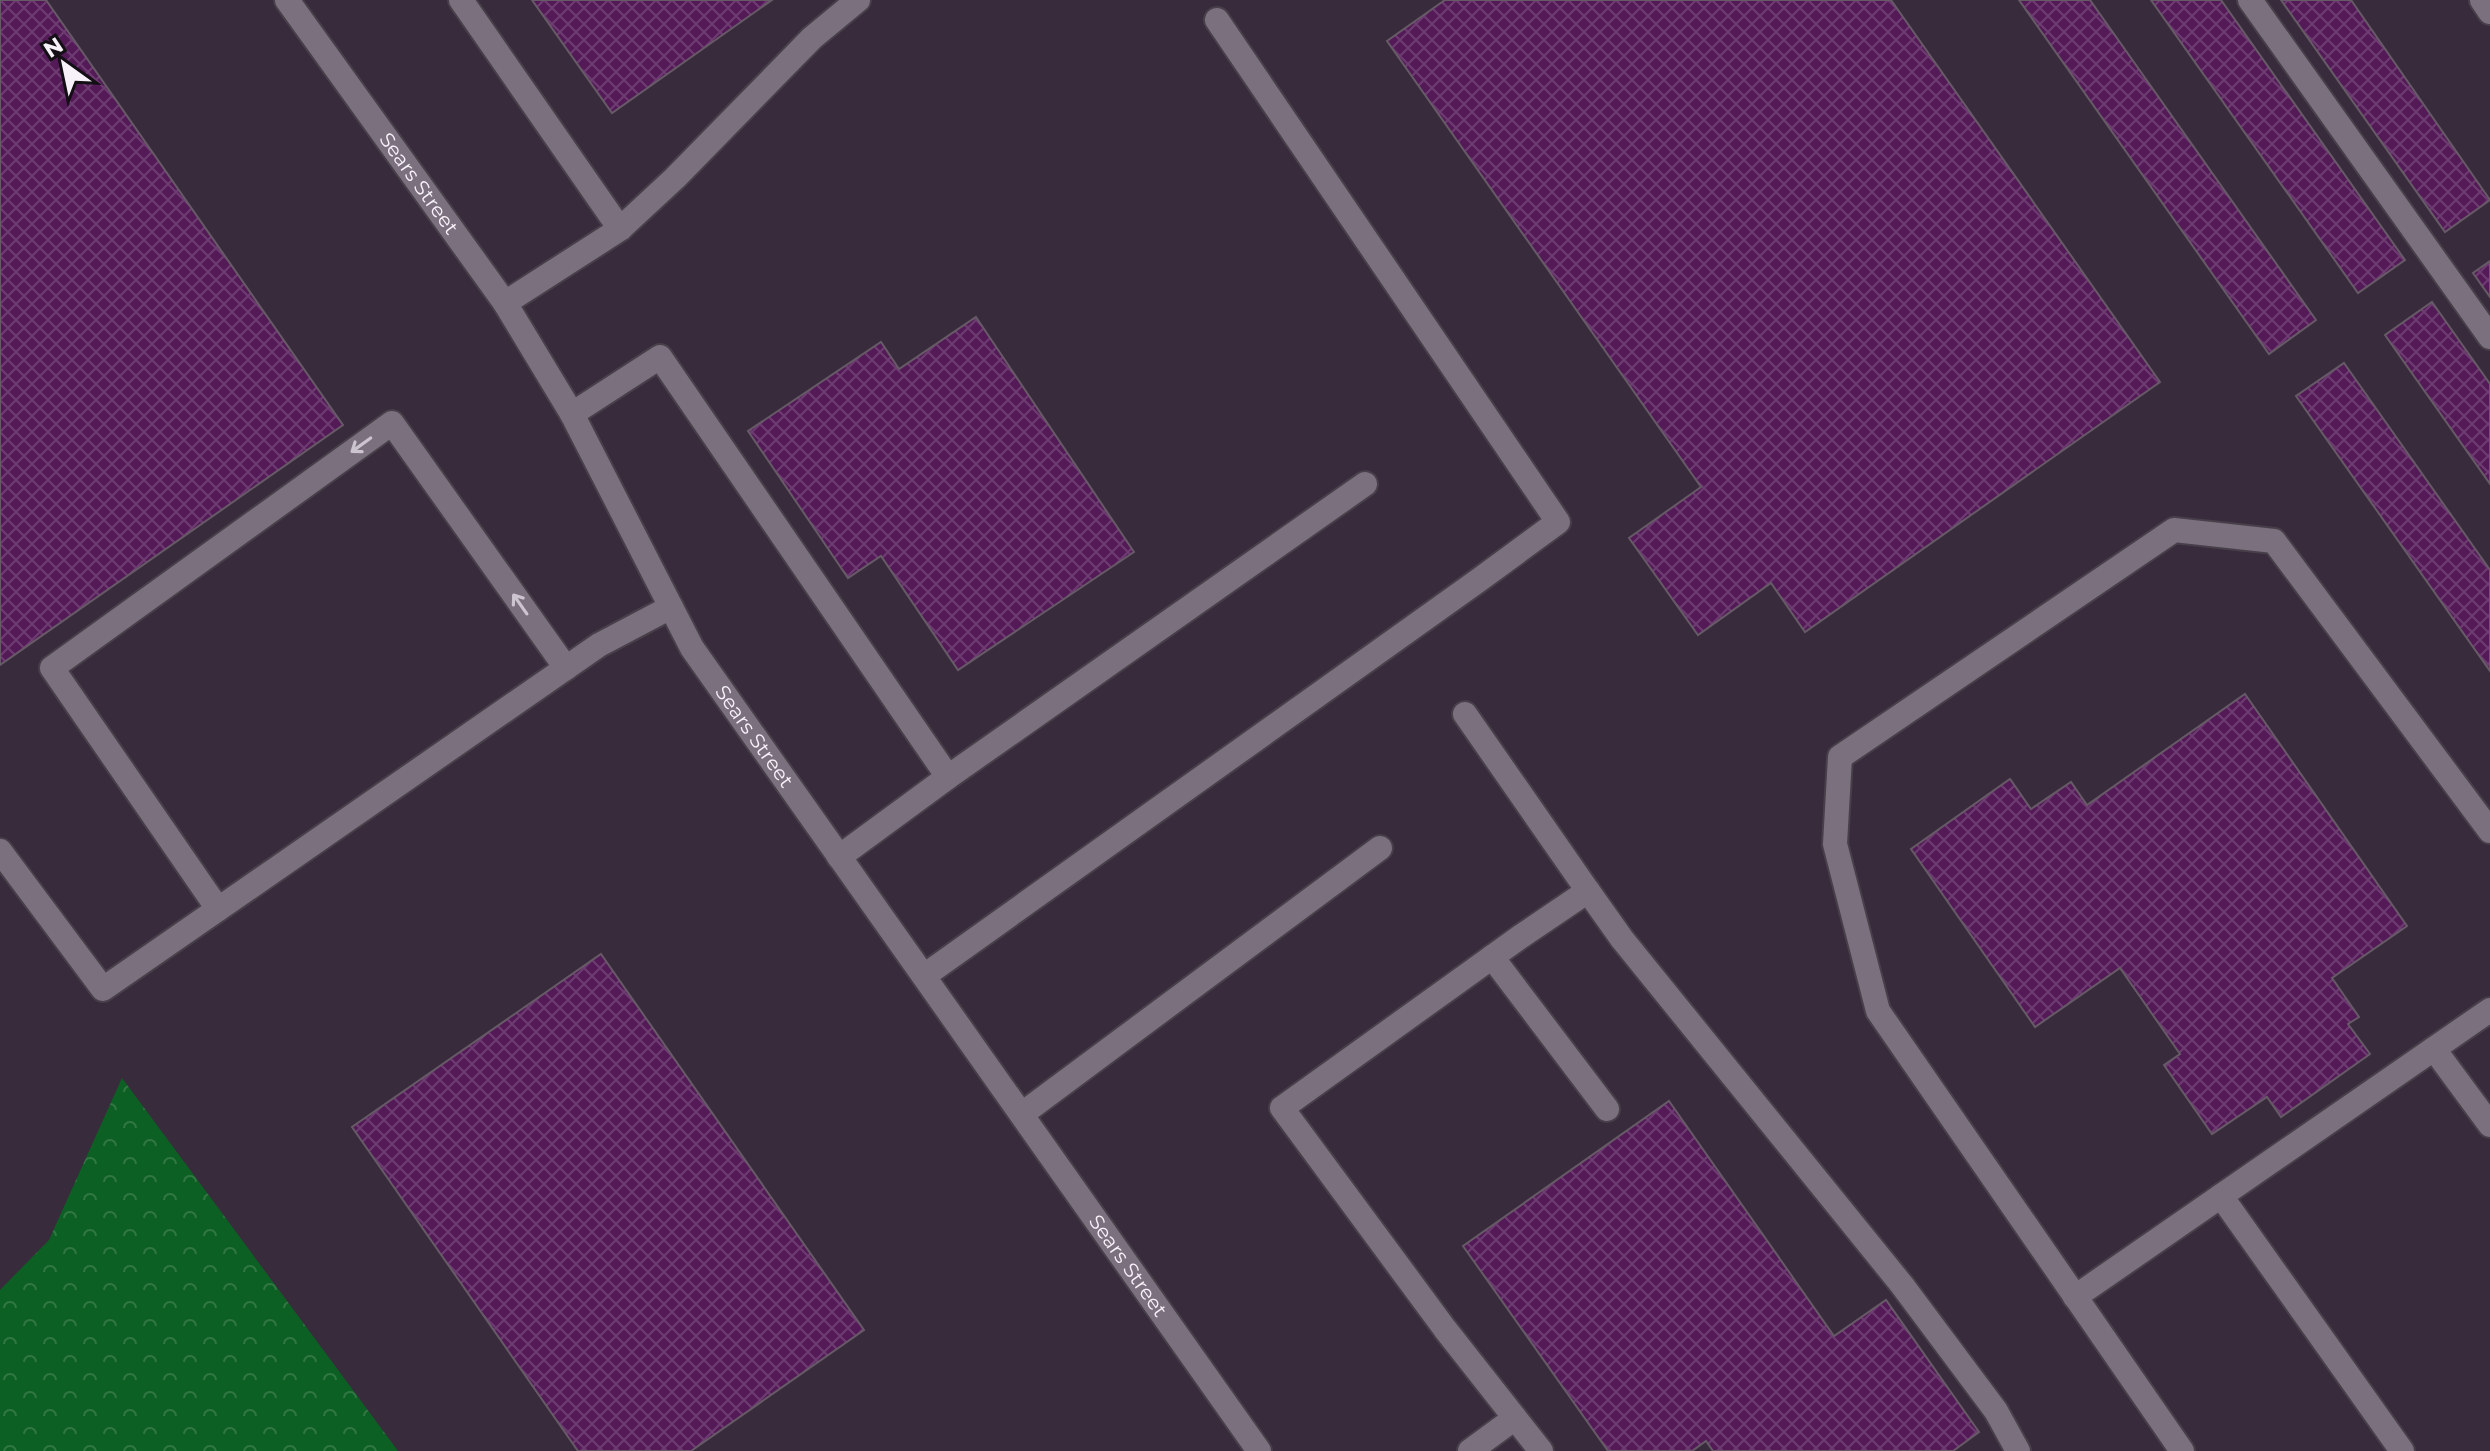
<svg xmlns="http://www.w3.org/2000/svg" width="2490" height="1451" viewBox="0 0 2490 1451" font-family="Montserrat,sans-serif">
<defs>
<pattern id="forest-crowns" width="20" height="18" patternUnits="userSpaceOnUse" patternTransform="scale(2)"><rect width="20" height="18" fill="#0d6023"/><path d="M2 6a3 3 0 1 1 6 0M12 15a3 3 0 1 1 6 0" fill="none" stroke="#317744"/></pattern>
<pattern id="building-cross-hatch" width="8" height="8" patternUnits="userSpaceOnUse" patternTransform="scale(2)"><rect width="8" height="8" fill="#541a58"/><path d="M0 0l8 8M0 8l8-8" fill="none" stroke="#6d3c71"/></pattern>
</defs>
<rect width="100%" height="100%" fill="#2d2430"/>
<rect fill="#382b3c" x="0" y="0" width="2490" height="1451"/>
<polygon fill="url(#forest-crowns)" points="122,1078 398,1451 0,1451 0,1290 49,1240"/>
<g fill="url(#building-cross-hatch)" stroke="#675a67" stroke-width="2">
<polygon points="0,0 46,0 343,425 0,665"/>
<polygon points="532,0 772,0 612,113"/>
<polygon points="1445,0 1891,0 2160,382 1805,632 1771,583 1698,635 1629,538 1701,487 1387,41"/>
<polygon points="2019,0 2090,0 2316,320 2269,354"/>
<polygon points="2151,0 2221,0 2405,260 2358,293"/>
<polygon points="2281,0 2351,0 2490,200 2445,232"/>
<polygon points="2490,261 2490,297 2473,273"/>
<polygon points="2432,302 2490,384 2490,484 2385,335"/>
<polygon points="976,317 1134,552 958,670 881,556 848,578 748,431 881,342 899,369"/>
<polygon points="2344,363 2490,570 2490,671 2296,396"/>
<polygon points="2245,694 2407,926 2332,978 2359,1017 2348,1024 2370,1054 2281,1117 2267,1097 2212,1134 2164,1065 2180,1054 2120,968 2035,1027 1911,849 2010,779 2031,809 2071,782 2087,805"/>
<polygon points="601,954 864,1330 691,1451 578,1451 352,1127"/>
<polygon points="1669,1101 1834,1336 1886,1300 1979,1432 1953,1451 1713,1451 1706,1441 1692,1451 1608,1451 1463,1246"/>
</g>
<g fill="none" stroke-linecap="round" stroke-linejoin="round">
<g stroke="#473f49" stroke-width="28">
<g id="minor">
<path id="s1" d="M287,0L505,303L572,414L692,648L1259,1451"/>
<polyline points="461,0 620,229"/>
<polyline points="2250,0 2490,337"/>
<polyline points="2482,0 2490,12"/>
<polyline points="505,303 620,229 675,178 812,38 858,0"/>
<polyline points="572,414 660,357 948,777 839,857"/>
<polyline points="1465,714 1588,891"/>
<polyline points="948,777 1365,484"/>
<polyline points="0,851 103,989 599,645 671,607"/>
<polyline points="218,909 52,668 392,423 566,668"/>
<polyline points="1492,957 1607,1109"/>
<polyline points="924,976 1479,580 1558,522 1217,20"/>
<polyline points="2434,1049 2490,1125"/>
<polyline points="1022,1114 1380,848"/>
<polyline points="2221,1196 2402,1451"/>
<polyline points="2075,1297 2490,1010"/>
<polyline points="1470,1451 1515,1418"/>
<polyline points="1541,1451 1445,1329 1282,1108 1520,937 1588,891 1622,939 1902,1285 1996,1411 2018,1451"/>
<polyline points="2182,1451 1878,1011 1835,844 1840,757 2174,530 2274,541 2490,831"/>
</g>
</g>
<use href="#minor" stroke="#7b707e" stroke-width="24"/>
</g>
<defs><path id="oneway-shaft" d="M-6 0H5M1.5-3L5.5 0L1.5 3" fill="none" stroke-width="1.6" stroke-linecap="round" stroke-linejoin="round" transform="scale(2)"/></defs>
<g stroke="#ccc4ce">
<use href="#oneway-shaft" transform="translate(361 445) rotate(144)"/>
<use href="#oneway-shaft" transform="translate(520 604) rotate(-125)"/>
</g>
<g text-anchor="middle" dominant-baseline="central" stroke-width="8" stroke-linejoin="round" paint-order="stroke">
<g font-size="20" fill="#f7f1f9" stroke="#130f14">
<text stroke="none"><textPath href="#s1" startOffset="226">Sears Street</textPath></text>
<text stroke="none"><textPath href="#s1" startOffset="874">Sears Street</textPath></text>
<text stroke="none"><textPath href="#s1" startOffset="1522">Sears Street</textPath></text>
</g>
</g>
<g transform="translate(64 64) rotate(327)" stroke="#130f14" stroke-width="6" paint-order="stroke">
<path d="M0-6L14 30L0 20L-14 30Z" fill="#f7f1f9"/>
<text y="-12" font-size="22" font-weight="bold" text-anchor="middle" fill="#f7f1f9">N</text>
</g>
</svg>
